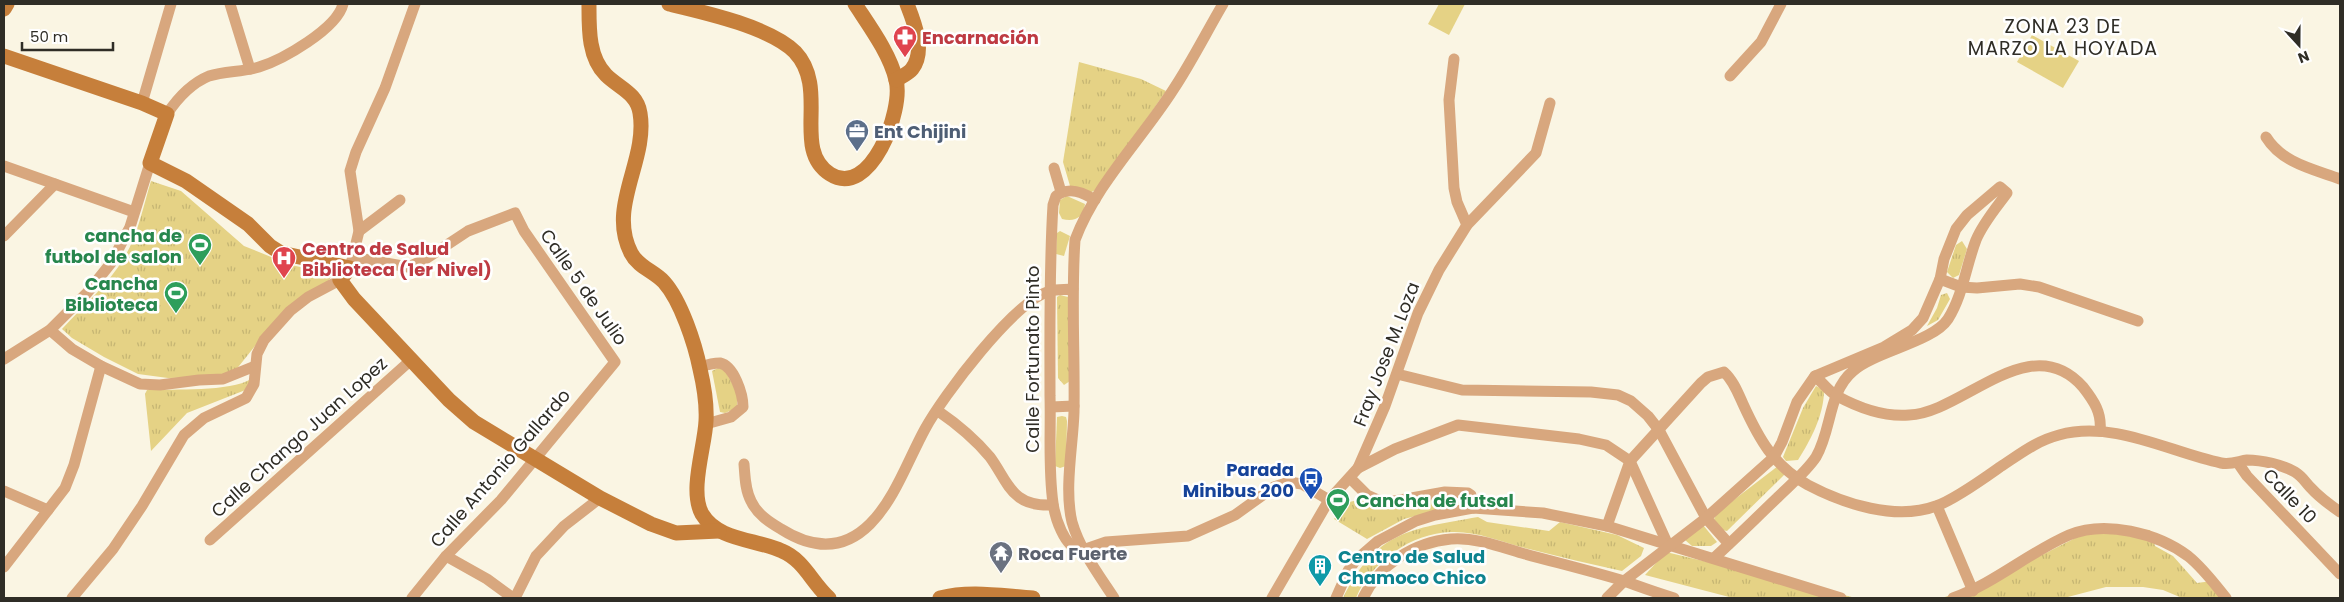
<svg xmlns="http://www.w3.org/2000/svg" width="2344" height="602" viewBox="0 0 2344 602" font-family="Poppins,sans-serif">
<defs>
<pattern id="park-tufts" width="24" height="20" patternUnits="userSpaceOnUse" patternTransform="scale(1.25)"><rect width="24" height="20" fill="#e5d285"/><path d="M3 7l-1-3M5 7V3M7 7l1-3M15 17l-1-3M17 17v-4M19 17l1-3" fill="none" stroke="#c5b573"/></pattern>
</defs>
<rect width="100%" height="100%" fill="#faf5e3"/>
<g fill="#e5d285">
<polygon points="1439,4 1465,4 1449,35 1428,24"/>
<polygon points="2032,35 2079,61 2063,88 2017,62"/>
<path d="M1067,196L1085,204C1083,218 1075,222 1062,219L1059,213L1060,200Z"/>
<polygon points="1060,231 1070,236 1064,256 1056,254 1057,233"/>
<polygon points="1062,416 1066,417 1067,421 1066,466 1060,468 1055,466 1057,417"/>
</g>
<g fill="url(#park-tufts)">
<polygon points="1079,62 1141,79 1166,91 1099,188 1088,194 1070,186 1063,162"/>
<path d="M151,181L181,191L244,246L291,265L333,274L325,286L259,341L235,371L226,377L168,378L138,374L104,357L72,338L62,329C83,306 108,285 124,258C138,235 143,207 151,181Z"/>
<polygon points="1962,241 1967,249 1959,275 1953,278 1947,272 1956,245"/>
<polygon points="1947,293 1950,299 1938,320 1927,326 1937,308 1941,295"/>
<polygon points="1060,295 1068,297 1070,381 1064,385 1058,378 1057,297"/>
<polygon points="720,367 723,367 737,392 737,408 725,413 720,412 712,371"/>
<path d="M251,379L248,389L187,413L151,451L145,394L147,390C174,389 230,392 251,379Z"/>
<path d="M1816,386L1824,390C1824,415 1811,439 1798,460L1786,461L1783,457L1785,452L1803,408Z"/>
<polygon points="1778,466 1785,474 1727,531 1722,530 1714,519 1718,512"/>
<polygon points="1449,496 1450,503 1446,508 1404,519 1367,539 1334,519 1345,503 1358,500 1374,503"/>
<path d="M1478,517L1487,522L1549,531L1560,522L1617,535L1644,548L1641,556L1622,571C1591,564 1560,557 1529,549C1504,543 1478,531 1451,532C1411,533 1371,562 1356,598H1343C1376,531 1410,529 1478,517Z"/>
<polygon points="1703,525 1717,542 1711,546 1692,546 1685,540"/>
<polygon points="2097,527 2150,530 2155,546 2173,556 2197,583 2212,581 2225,598 2182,598 2163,590 2143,587 2106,587 2064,598 1942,598 1989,582"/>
<polygon points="1666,552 1856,598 1733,598 1645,575"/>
</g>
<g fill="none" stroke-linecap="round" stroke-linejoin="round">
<g stroke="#d8a77e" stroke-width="11">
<polyline points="230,4 250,69"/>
<polyline points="1454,59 1449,100 1454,188 1457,202 1467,225"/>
<polyline points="1730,76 1761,42 1781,4"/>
<polyline points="142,103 171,4"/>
<path d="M167,114C177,99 192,83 209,76C225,71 243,72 259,67C282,60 337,29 343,4"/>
<path d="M2266,137C2282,163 2313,169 2340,179"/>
<polyline points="4,166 134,212"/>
<polyline points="1054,168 1061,192"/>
<path d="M1095,200C1083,192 1069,186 1056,196L1053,205C1049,269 1050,332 1050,396C1051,431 1048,468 1053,503C1055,518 1064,546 1080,551L1106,542L1188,536L1235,515L1274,487L1289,482L1302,484L1329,500"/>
<polyline points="359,231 400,200"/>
<polyline points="4,236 55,184"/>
<polyline points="353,257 408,267 424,260 468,231 515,213 524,231 615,362 501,500 446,556 412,598"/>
<polyline points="351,264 359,231 350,171 356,152 385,88 415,4"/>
<polyline points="1940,279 1961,287 1977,288 2020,284 2039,287 2138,321"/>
<polyline points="50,330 72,349 101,366 140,384 160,385 199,380 223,379 255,366"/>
<polyline points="4,359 50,330 87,293 111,263 130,227 150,163"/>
<path d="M700,367C706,365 713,363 720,363C734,366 743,394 743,407L731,417L706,424"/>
<polyline points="1397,374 1462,390 1591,392 1618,395 1631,401 1648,416 1659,430 1706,518 1729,544"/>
<path d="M1815,376C1822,382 1829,392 1837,396C1859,408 1885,417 1909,415C1963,413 2030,327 2083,387C2094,401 2102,413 2100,431"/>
<polyline points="1051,407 1074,406"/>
<path d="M938,411C957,424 975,439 990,457C1009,483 1011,507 1053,505"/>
<polyline points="2238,463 2247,476 2340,574"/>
<path d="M744,464C745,476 745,490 751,501C757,514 769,522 781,529C811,548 842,552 870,524C895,499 908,460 925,429C943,396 1014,301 1050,291C1057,289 1066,290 1073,289"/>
<polyline points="1358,468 1395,449 1458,425 1579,439 1606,445 1630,461 1668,545"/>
<polyline points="1350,478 1367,495 1378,500 1389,502 1445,492 1468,493 1471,495 1473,508"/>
<polyline points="4,491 48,510"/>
<polyline points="1937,506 1973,591"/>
<path d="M1607,526L1630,461L1701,383L1708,377L1724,372C1733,380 1738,393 1743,404C1759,439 1773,465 1808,485C1844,504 1896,521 1936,506C1954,500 1983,479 2000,467C2020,454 2036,441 2059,435C2114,420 2169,452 2221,463C2231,465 2239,461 2247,460C2262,460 2283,465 2295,472C2302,476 2306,483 2311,488C2319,497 2330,505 2340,512"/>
<polyline points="210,540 411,360"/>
<polyline points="446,556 487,579 513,598"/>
<polyline points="4,567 65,488 74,465 101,366"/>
<polyline points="72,598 113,549 142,506 184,435 204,418 246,398 254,384 257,354 264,340 290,311 308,297 340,280"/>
<polyline points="515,598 536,556 564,526 600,498"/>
<path d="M1114,598C1099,575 1080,550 1072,522C1064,489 1073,445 1074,412C1075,354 1071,297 1075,240C1096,184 1141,140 1173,90C1191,63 1206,33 1223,4"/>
<polyline points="1272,598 1329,500 1358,468 1385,406 1418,313 1439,270 1467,225 1536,153 1550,103"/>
<polyline points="1336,598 1348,571 1355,561 1378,541 1416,521 1435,515 1473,508 1543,513 1607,526 1841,598"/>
<path d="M1363,598C1379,565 1414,542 1451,539C1476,537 1501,547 1525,554C1558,563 1591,571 1624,581C1641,587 1657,593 1674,598"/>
<path d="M1607,598L1624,581L1706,518L1774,457L1782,442L1797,402L1815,376L1884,347L1912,330L1923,318L1940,279L1944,259L1956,229L1967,215L2000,187L2007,193C1996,208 1983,223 1976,240C1966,266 1963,295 1948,319C1933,342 1876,351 1853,371C1828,392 1832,430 1816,457C1806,472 1790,485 1777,498C1756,518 1735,539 1714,558"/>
<path d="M1953,598C1995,583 2028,553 2069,535C2105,520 2157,533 2188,556C2203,568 2214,583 2226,598"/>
</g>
<g stroke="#c67f3b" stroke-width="15">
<path d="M589,4C589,28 588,57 606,75C619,88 637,93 640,113C648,161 607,206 631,253C638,267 654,271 664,282C681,301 695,344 700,369C704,386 707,403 706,421C705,446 689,491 702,514C718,541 756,539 782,551C804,560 812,583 829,598"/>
<path d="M669,4C703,12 770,27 795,52C830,89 791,149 830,174C870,200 904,110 896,80C890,54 870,27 855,4"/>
<polyline points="4,9 7,4"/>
<polyline points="4,56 142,103 167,114 150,163 186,181 248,224 270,246 281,253 350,268 340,280 354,299 449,400 474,422 600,498 651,524 676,533 719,531"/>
<path d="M896,80C901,77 909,73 912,69C926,51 914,22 907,4"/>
<path d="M940,598C970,590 1002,596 1033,598"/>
</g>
</g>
<defs>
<g id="pharmacy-pin" transform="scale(1.25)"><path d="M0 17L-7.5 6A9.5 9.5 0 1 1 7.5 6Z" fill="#e0444e" stroke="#fff"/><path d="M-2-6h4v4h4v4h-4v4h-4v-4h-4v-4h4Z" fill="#fff"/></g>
<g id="office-pin" transform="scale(1.25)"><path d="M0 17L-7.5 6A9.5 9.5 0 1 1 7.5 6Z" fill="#5c6f8a" stroke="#fff"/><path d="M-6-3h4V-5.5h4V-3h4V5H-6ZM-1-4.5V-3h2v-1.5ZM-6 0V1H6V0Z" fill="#fff"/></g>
<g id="stadium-pin" transform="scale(1.25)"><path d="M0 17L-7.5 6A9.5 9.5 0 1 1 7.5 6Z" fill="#2e9e5b" stroke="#fff"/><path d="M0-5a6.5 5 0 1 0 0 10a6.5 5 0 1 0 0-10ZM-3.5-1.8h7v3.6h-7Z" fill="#fff"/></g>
<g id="hospital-pin" transform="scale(1.25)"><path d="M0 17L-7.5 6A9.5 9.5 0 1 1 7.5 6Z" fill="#e0444e" stroke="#fff"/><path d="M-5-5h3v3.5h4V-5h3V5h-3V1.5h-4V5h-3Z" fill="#fff"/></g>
<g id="bus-pin" transform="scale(1.25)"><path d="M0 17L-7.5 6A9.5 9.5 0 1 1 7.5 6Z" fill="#1a4fb4" stroke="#fff"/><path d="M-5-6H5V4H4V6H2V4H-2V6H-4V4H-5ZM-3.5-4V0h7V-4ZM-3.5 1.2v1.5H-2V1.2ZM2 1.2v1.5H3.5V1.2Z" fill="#fff"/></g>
<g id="temple-pin" transform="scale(1.25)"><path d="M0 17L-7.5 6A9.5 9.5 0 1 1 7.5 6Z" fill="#6b7280" stroke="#fff"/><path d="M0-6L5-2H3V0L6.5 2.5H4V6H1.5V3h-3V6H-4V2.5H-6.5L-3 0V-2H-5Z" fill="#fff"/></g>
<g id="building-pin" transform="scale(1.25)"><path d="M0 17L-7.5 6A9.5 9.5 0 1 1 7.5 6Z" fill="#0f9aa8" stroke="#fff"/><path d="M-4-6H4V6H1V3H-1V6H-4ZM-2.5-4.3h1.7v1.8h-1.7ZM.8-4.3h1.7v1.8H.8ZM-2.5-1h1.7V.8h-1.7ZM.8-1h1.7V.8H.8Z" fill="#fff"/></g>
</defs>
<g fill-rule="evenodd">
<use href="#pharmacy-pin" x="905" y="37"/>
<use href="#office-pin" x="857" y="131"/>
<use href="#stadium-pin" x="200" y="245"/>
<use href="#hospital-pin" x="284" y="258"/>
<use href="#stadium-pin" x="176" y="293"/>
<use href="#bus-pin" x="1311" y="479"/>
<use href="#stadium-pin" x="1338" y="500"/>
<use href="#temple-pin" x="1001" y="553"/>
<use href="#building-pin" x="1320" y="566"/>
</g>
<g text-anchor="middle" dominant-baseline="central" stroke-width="5" stroke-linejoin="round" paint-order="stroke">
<g font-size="18" font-weight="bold" fill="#be3a42" stroke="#fff" text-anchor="start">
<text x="922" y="37">Encarnación</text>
<text x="302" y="248">Centro de Salud<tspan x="302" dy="21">Biblioteca (1er Nivel)</tspan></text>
</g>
<g font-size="18" font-weight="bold" fill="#4e5e75" stroke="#fff" text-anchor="start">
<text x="874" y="131">Ent Chijini</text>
</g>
<g font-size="18" font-weight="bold" fill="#27864d" stroke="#fff" text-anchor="end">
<text x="182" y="235">cancha de<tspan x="182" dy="21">futbol de salon</tspan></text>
<text x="158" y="283">Cancha<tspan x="158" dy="21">Biblioteca</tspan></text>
<text x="1356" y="500" text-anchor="start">Cancha de futsal</text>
</g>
<g font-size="18" fill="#2f2d26" stroke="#fff">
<text transform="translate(584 287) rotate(55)">Calle 5 de Julio</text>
<text transform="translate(1386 354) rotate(-69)">Fray Jose M. Loza</text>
<text transform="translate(1032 359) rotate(-90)">Calle Fortunato Pinto</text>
<text transform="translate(299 437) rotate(-42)">Calle Chango Juan Lopez</text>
<text transform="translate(500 468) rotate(-49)">Calle Antonio Gallardo</text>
<text transform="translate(2290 496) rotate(46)">Calle 10</text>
</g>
<g font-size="18" font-weight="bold" fill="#164399" stroke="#fff" text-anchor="end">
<text x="1294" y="469">Parada<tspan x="1294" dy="21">Minibus 200</tspan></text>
</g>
<g font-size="18" font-weight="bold" fill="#5b616d" stroke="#fff" text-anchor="start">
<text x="1018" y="553">Roca Fuerte</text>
</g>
<g font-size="18" font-weight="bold" fill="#0d838f" stroke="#fff" text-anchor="start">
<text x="1338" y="556">Centro de Salud<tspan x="1338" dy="21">Chamoco Chico</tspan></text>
</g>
<g font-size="19" letter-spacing="1" fill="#2f2d26" stroke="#fff">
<text x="2063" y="26">ZONA 23 DE<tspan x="2063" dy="22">MARZO LA HOYADA</tspan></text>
</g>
</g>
<rect width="2344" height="602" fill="none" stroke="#2f2d26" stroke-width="10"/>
<g transform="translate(2299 45) rotate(159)" stroke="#ffffff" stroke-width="4" paint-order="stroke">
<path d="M0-4L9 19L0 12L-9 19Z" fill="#2f2d26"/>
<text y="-8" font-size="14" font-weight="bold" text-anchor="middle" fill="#2f2d26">N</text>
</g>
<path d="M22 42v8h91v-8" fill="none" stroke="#2f2d26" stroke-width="2.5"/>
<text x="30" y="42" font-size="15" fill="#2f2d26" stroke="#ffffff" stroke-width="4" paint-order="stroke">50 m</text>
</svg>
